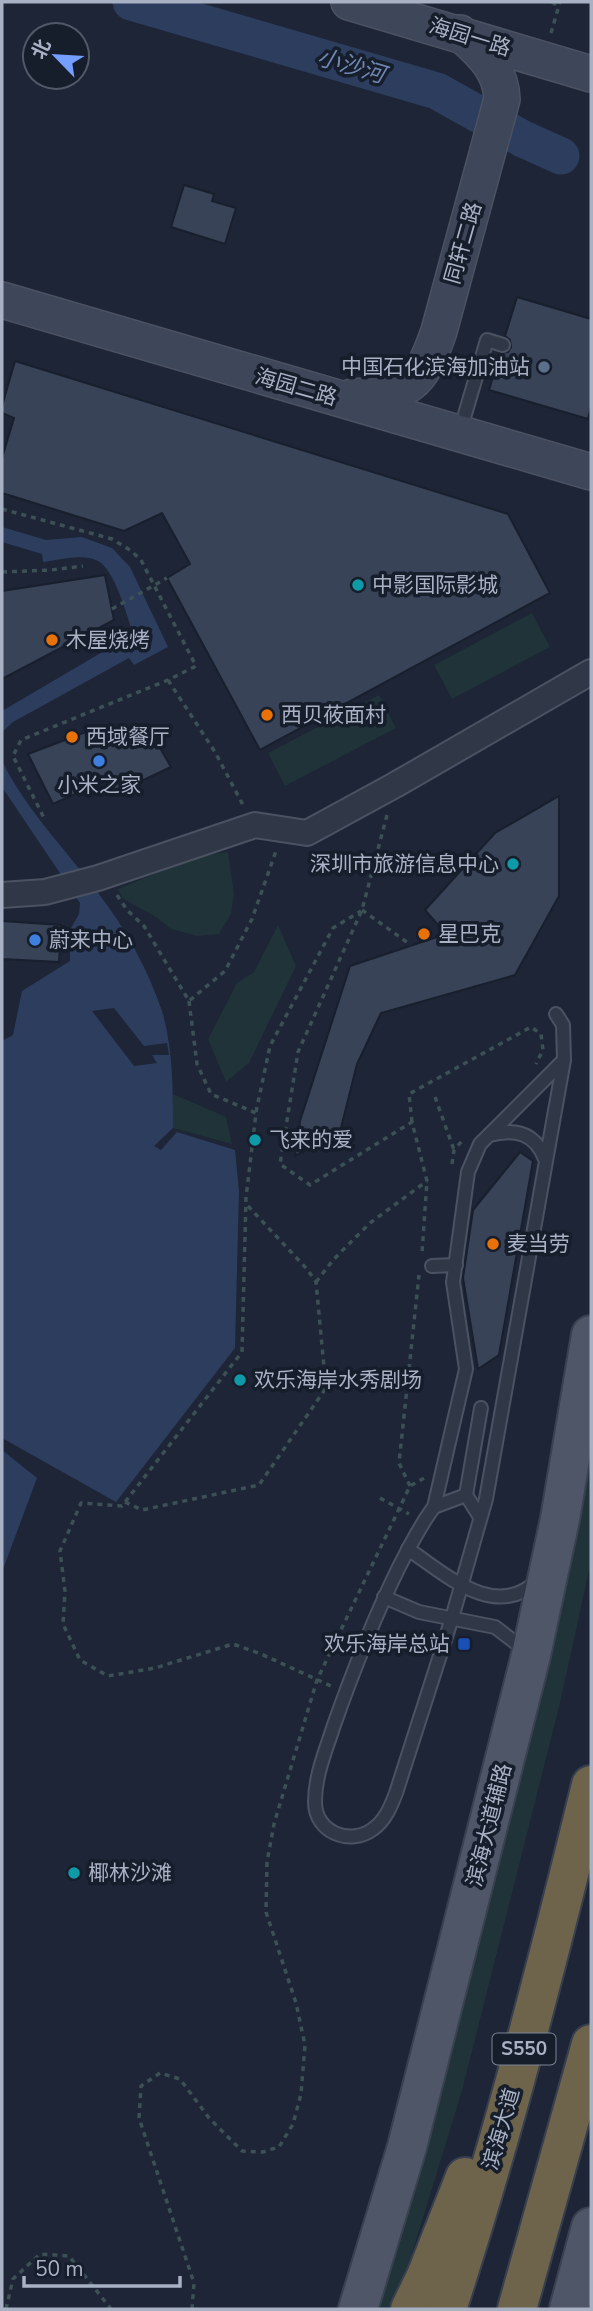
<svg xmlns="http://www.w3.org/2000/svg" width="593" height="2311" viewBox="0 0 593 2311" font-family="'Nunito Sans','Noto Sans SC',sans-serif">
<rect width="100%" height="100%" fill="#1d2536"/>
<g fill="#1f3338">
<polygon points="532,613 550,647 452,699 434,665"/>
<polygon points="379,695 396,728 285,786 268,753"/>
<polygon points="228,852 234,894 231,914 219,934 197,936 171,929 156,917 122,898 118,889 198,856"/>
<polygon points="278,925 296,966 249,1063 226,1082 208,1039 237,983 254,972"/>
<polygon points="173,1094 226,1117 232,1144 173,1128"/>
<polygon points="591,1417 591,1562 559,1707 462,2091 403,2283 392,2309 371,2309"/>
</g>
<g fill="#2c3d5e">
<path d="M2,527L46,540L82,537L112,548L130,567L168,647L134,665L129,658L13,722L2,732V711L133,634C127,616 115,570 98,561C82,553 59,560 43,562L42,554L2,542Z"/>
<path d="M2,761C26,810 67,851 99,894C126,929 148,970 162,1011C173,1048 173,1090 173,1128L154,1146L161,1150L177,1132L235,1150L239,1191L235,1348L116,1502L2,1438V1041L13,1035L22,991L70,961V930L79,914L80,903L2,787Z"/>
<polygon points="2,1450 37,1478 2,1572"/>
</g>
<polygon fill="#1d2536" points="114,1008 144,1046 167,1043 169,1055 152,1055 157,1063 134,1066 92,1011"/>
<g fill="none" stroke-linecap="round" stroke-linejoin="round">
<polyline stroke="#2c3d5e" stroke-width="37" points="131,2 437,91 523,139 561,156"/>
</g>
<g fill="#384358" stroke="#181f2d" stroke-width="2">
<polygon points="184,185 214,194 212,201 236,208 225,244 171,227"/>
<polygon points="517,297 591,319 591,407 588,419 489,390 500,353 508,352 511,347 510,340 505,336"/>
<polygon points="15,361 508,514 550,593 260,750 167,578 190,564 162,513 124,531 2,493 2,458 14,418 2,413 2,406"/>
<polygon points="105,575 114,620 2,679 2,591"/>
<polygon points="147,725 171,767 112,795 106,780 53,804 28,754 86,732 92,746"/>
<polygon points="559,796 559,896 515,975 381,1013 357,1064 340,1132 295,1156 300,1121 350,966 446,934 425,910 495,833"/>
<polygon points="2,921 61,925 59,962 2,959"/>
<polygon points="520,1152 533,1161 499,1355 478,1369 463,1278 473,1210"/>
</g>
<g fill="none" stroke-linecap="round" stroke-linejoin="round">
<g stroke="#4b5262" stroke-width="16">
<g id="lane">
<polyline points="460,431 487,340 503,345"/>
<polyline points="556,1014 563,1025 564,1060"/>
<path d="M564,1060L486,1499L452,1618L396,1793C391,1806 385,1821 373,1829C351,1846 315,1833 315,1802C315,1775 326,1750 334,1725C353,1671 374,1618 399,1567C410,1546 420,1525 434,1507L466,1369L453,1282L468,1172L480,1144Z"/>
<path d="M489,1135C515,1128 535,1133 545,1159"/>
<polyline points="432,1266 456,1265"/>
<polyline points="466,1495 481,1408"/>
<polyline points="434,1507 466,1495 480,1517"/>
<path d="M408,1549C445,1574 496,1622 538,1580"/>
<polyline points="384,1597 419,1612 495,1627 525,1650"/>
</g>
</g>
<g stroke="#4b5262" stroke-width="28">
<polyline id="street" points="2,895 45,892 98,878 255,825 307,833 395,785 591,672"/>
</g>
<g stroke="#4b5262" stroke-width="38">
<g id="secondary">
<polyline points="349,2 591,74"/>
<polyline points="2,300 591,472"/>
<path d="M352,397C410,394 420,386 439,331L502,99C501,69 481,52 460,33"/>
</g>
</g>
<g stroke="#394150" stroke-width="42">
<g id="primary">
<polyline points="358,2309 407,2147 531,1655 560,1519 591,1335"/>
<polyline points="569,2309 591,2227"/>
</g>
</g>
<g stroke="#383f4e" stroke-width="42">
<g id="highway">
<polyline points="410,2309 426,2276 465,2177"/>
<path d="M447,2309C503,2137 548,1961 591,1785"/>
<polyline points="517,2309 591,2044"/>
</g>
</g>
<g stroke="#3c5055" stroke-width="3.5" stroke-dasharray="5 5" stroke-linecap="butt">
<polyline points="552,2 559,7"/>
<polyline points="551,33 560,2"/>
<polyline points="2,509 112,539 130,550 141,560 196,666 168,680 21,740 13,756 44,818"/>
<polyline points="2,572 51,570 83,566"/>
<polyline points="168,680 215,752 243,805"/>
<polyline points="387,815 362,910 298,1052 280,1164 310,1185 412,1122 427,1181 422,1253"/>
<polyline points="117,895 127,910 144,926 189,1001 225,971 252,919 276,851"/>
<polyline points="362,910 411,945"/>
<polyline points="189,1001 197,1064 211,1094 256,1113 246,1198 242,1352 122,1506 81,1503 60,1551 65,1591 63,1624 80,1660 108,1676 155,1668 233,1644 261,1654 331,1686"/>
<polyline points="435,1097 454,1150"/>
<polyline points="256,1112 270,1046 333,928 361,911"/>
<polyline points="412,1122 409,1094 531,1027 541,1034 543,1050 536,1064"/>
<polyline points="452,1164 454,1150 463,1140"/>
<polyline points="316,1282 334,1259 370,1223 427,1181"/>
<polyline points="410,1486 399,1463 419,1275"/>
<polyline points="380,1498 409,1514"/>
<polyline points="125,1502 142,1510 259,1485 326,1388 316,1282 307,1269 247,1205"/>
<polyline points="6,2309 13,2279 40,2254 69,2256 111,2309"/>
<polyline points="192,2309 194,2283 139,2118 141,2086 160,2073 180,2079 209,2118 242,2151 263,2152 279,2147 293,2124 301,2094 305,2045 296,2003 266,1912 267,1862 274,1824 317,1680 410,1486 426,1477"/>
</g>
<use href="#lane" stroke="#303847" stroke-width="12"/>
<use href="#street" stroke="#303847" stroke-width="24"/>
<use href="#secondary" stroke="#3e465a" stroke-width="35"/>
<use href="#primary" stroke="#4e5668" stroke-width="38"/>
<use href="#highway" stroke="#6e644c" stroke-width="38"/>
<polyline stroke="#3c5055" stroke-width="3.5" stroke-dasharray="5 5" stroke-linecap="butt" points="112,609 167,578"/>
</g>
<circle fill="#5c6f8a" stroke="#161d2b" stroke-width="2.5" cx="544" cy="367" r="7"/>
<g fill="#0f9aa8" stroke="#161d2b" stroke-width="2.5">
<circle cx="358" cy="585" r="7"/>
<circle cx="513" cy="864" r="7"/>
<circle cx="255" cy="1140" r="7"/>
<circle cx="240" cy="1380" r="7"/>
<circle cx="74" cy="1873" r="7"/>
</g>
<g fill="#e8710a" stroke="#161d2b" stroke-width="2.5">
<circle cx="52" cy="640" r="7"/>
<circle cx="267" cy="715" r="7"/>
<circle cx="72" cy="737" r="7"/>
<circle cx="424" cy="934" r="7"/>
<circle cx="493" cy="1244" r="7"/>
</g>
<g fill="#3f7fe0" stroke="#161d2b" stroke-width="2.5">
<circle cx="99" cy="761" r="7"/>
<circle cx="35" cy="940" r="7"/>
</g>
<rect fill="#1a4fb4" stroke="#161d2b" stroke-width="2.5" x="457" y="1637" width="14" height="14" rx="3.5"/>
<g text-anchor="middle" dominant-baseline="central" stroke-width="7" stroke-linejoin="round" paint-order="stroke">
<rect fill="#161d2b" stroke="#7d8597" stroke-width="2" x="492.5" y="2033.5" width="63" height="31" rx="5"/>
<g font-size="19" font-weight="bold" fill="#a9b2c5">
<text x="524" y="2049">S550</text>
</g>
<g font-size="21" fill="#a9b2c5" stroke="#161d2b">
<text transform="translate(470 37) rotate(17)">海园一路</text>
<text transform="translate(463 243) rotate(-74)">同轩二路</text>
<text transform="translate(296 387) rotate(16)">海园二路</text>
<text transform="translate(489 1825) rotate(-76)">滨海大道辅路</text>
<text transform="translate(501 2129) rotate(-74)">滨海大道</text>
</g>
<g font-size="21" fill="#a9b2c5" stroke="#161d2b" text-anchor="start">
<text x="530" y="367" text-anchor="end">中国石化滨海加油站</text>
<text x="372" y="585">中影国际影城</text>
<text x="66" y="640">木屋烧烤</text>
<text x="281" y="715">西贝莜面村</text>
<text x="86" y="737">西域餐厅</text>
<text x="99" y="785" text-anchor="middle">小米之家</text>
<text x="499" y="864" text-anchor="end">深圳市旅游信息中心</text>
<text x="438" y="934">星巴克</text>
<text x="49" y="940">蔚来中心</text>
<text x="269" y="1140">飞来的爱</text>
<text x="507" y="1244">麦当劳</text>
<text x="254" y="1380">欢乐海岸水秀剧场</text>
<text x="450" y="1644" text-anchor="end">欢乐海岸总站</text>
<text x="88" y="1873">椰林沙滩</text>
</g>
<g font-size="23" font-style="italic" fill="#6e86b1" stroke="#161d2b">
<text transform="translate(351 66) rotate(16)">小沙河</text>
</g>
</g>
<rect width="593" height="2311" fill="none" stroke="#a9b2c5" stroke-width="7"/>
<g transform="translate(56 56) rotate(295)"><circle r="33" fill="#161d2b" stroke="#515969" stroke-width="2"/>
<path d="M0-5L12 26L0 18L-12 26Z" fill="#749eff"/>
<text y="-10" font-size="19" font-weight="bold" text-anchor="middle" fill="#a9b2c5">北</text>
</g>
<path d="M24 2276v10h156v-10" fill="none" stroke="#a9b2c5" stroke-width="3.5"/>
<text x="35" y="2276" font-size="21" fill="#a9b2c5" stroke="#161d2b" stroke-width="5" paint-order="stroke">50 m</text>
</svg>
